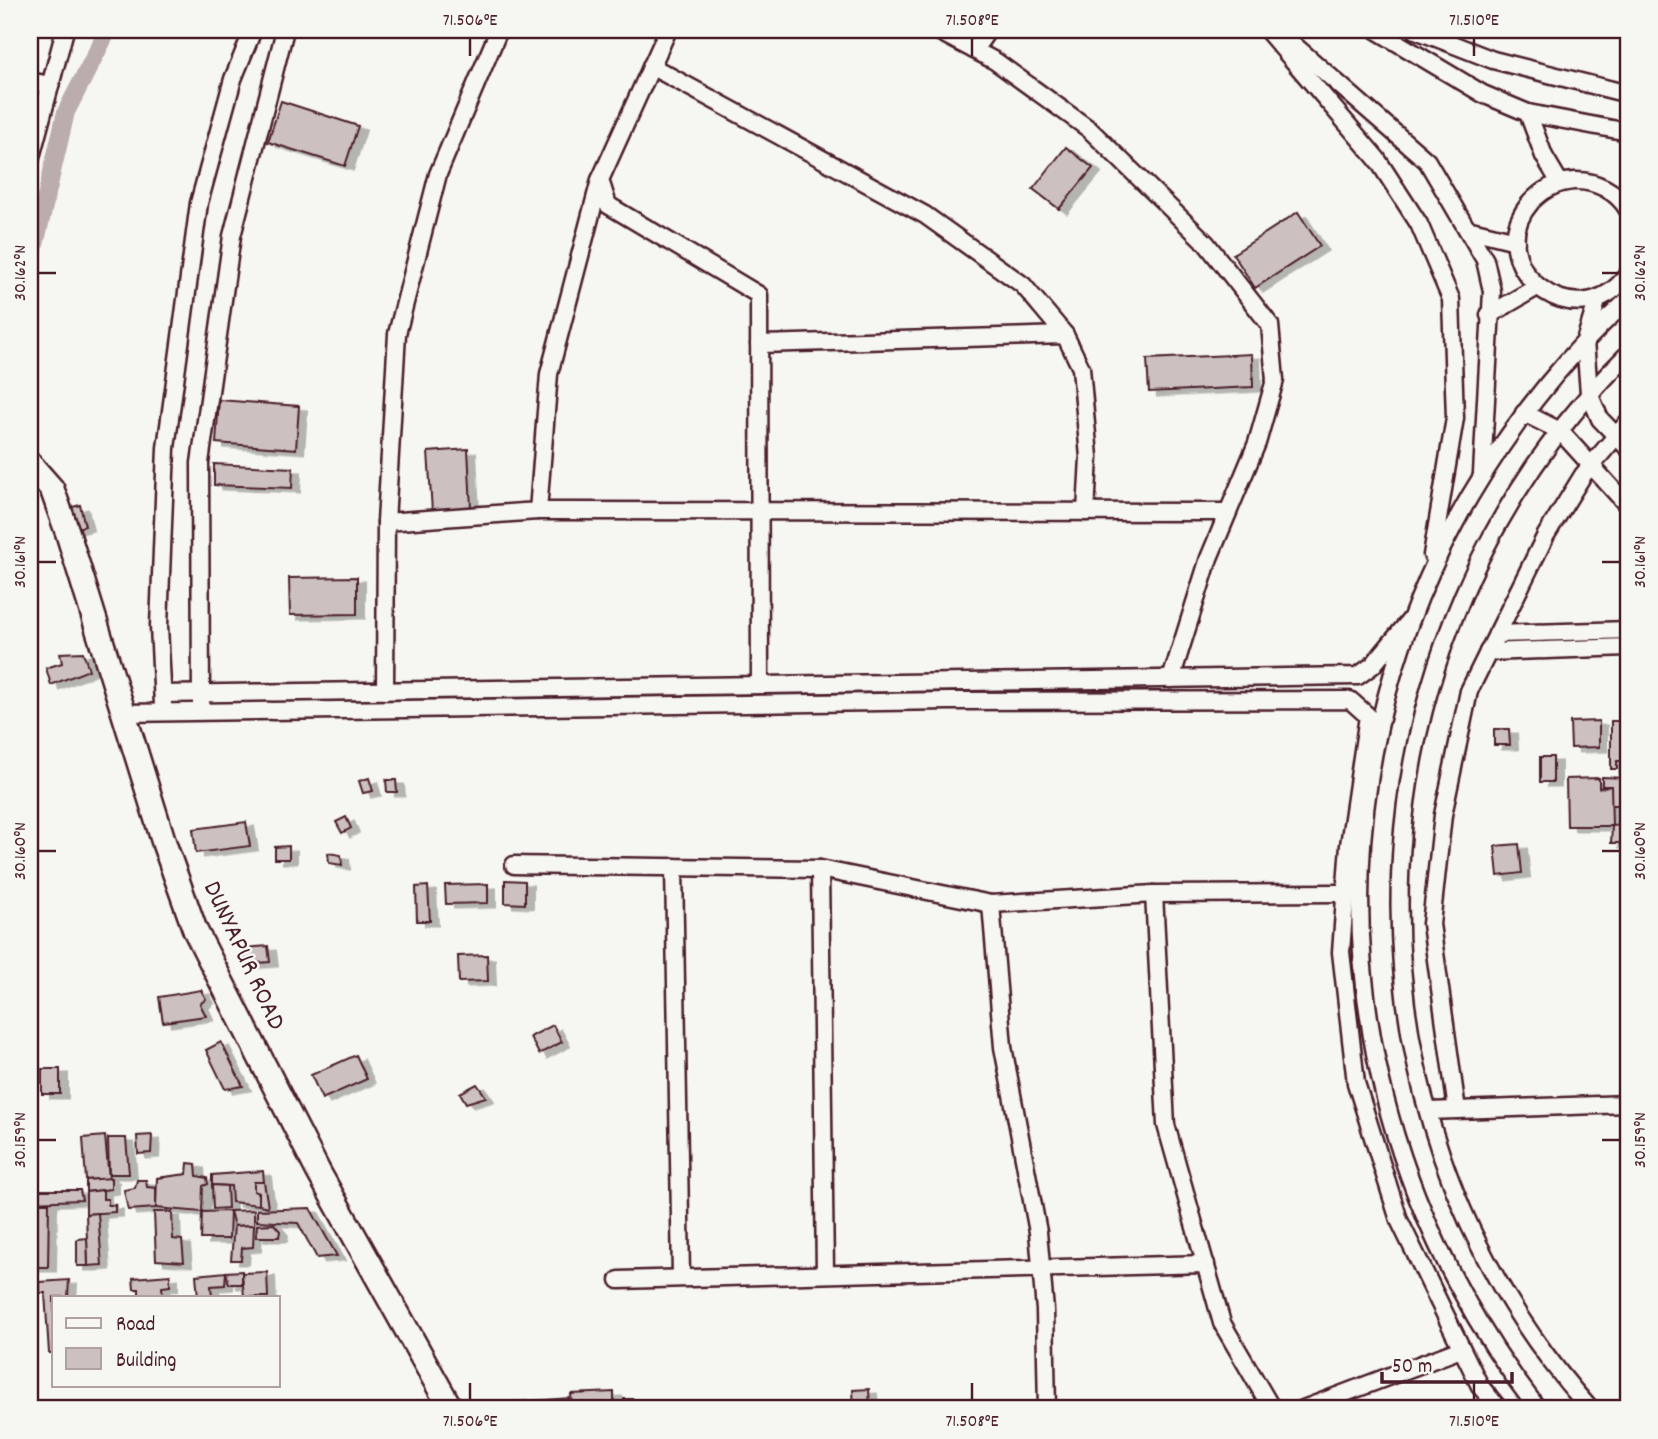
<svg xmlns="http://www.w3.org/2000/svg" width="1658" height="1439" viewBox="0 0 1658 1439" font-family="Dekko,sans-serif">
<defs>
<filter id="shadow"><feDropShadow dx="8" dy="4.5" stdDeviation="0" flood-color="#0004"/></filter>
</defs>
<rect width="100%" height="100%" fill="#f6f6f2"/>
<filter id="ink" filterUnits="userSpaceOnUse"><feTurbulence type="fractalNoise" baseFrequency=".0143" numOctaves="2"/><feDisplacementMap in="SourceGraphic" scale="14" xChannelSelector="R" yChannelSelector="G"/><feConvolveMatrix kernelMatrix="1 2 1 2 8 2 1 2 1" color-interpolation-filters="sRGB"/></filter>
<g filter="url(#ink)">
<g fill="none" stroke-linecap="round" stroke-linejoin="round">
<polyline stroke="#bbadae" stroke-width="18" points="30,266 66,112 108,30"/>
</g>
<g fill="#ccc1c0" stroke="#4a1f2b" stroke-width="2" filter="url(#shadow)">
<polygon points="281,101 358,126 345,166 268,142"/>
<polygon points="1066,147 1093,168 1059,209 1033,189"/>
<polygon points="1298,212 1320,246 1255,288 1233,254"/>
<polygon points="1252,354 1253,387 1149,392 1147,359"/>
<polygon points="219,400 299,406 296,449 216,443"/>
<polygon points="468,449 471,508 432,511 428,452"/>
<polygon points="214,464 293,468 292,488 214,485"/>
<polygon points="80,505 85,526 74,529 69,508"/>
<polygon points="357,577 357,614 290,615 289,578"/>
<polygon points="83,652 89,670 51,685 46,668 62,663 60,653"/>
<polygon points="1599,721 1599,747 1571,748 1570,722"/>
<polygon points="1611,721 1628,721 1628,736 1624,736 1624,761 1617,761 1617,769 1611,769"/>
<polygon points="1494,729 1509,729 1510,745 1494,745"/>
<rect x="1540" y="757" width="13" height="25"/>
<polygon points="1602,777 1628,778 1628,805 1611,805 1611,786 1602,786"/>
<polygon points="369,778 373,791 363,793 359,781"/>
<polygon points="1599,778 1599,788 1611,786 1612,826 1567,826 1566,779"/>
<polygon points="386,780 396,780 397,792 387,792"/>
<polygon points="346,817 351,828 342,833 336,822"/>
<polygon points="246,822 250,846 196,853 193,829"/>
<polygon points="1621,825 1621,843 1611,843 1612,826"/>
<polygon points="1519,844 1522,873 1498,876 1495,846"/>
<polygon points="289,846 289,859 275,859 275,847"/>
<polygon points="328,853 341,855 342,865 329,863"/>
<polygon points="505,880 525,881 525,904 505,903"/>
<polygon points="488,884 488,903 446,904 445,885"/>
<polygon points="428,886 430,921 417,921 416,887"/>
<polygon points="268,946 270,962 245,964 244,948"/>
<polygon points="487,955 488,981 459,982 458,956"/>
<polygon points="201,990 206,999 200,1004 206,1016 163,1022 159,997"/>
<polygon points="553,1025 562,1042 539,1054 530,1037"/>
<polygon points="221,1042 243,1086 225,1089 206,1050"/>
<polygon points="356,1055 367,1079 322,1099 311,1075"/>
<rect x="42" y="1069" width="18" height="25"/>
<polygon points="477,1084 486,1097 466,1103 460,1093"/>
<polygon points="152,1135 151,1153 138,1154 137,1136"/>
<polygon points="105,1136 109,1179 86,1180 83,1138"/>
<polygon points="108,1138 126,1138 129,1174 109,1174"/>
<polygon points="188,1163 196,1164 197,1176 207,1178 208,1184 203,1186 202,1212 156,1208 157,1178 187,1174"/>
<polygon points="263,1171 264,1182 254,1182 254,1191 259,1193 259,1205 232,1202 231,1186 212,1185 212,1175"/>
<polygon points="111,1178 111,1189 86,1192 86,1180"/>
<polygon points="137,1180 146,1180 147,1187 156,1188 156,1208 128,1210 124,1190 135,1188"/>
<polygon points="254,1182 264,1182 268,1207 259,1205 259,1193 254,1191"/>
<polygon points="212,1185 227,1186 228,1208 213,1209"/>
<polygon points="30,1190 80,1190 82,1200 30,1202"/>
<polygon points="103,1190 103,1199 108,1199 108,1205 115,1205 115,1212 86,1214 86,1192"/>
<polygon points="30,1203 49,1203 48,1267 30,1267"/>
<polygon points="310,1208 337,1256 317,1258 298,1223 257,1221 257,1210"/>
<polygon points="254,1210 254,1225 234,1226 230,1211"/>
<polygon points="230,1211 229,1239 201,1239 202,1212"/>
<polygon points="154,1212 172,1212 173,1239 182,1240 184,1262 156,1260"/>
<polygon points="98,1213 102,1265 88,1266 86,1214"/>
<polygon points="274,1224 280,1231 279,1237 256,1237 257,1225"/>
<polygon points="254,1225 253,1247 242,1248 241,1260 231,1260 234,1226"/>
<polygon points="87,1238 88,1266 77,1266 77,1239"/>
<polygon points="242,1271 242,1284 229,1284 226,1272"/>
<polygon points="226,1272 225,1285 211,1286 212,1297 198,1297 196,1275"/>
<polygon points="267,1272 268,1297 244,1297 242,1273"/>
<polygon points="170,1275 170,1286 162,1287 163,1297 139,1297 139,1289 134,1289 133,1278"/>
<polygon points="69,1280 68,1297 54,1297 54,1353 49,1353 45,1293 40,1293 40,1282"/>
<polygon points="869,1389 870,1409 854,1409 853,1390"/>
<polygon points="614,1392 614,1409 572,1409 571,1394"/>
<polygon points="569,1398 570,1409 534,1409 534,1401"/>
<polygon points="624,1399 633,1399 633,1408 625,1409"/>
<polygon points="529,1401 530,1409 500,1409 499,1404"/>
</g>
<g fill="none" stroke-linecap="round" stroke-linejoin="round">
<g stroke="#4a1f2b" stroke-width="21">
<g id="street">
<polyline points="499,30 438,174 397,334 386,522 538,511 549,374 600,180"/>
<polyline points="668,30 600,180 608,205 759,295 760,685"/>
<polyline points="936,30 995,61 1089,129 1206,243 1270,325 1275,380 1257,443 1209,558 1171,679"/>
<polyline points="1267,30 1377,159 1419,224 1451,299 1455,418 1432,555"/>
<polyline points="1376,30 1483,94 1528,113 1628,132"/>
<polyline points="1416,30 1493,60 1628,94"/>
<polyline points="1280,33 1427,161 1485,260 1492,291 1482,473"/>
<polyline points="974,50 988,30"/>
<polyline points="651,66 925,215 1023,285 1065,335"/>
<polyline points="30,81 50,85"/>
<polyline points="1528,113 1544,156 1560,183"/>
<polyline points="30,161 65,30"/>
<path d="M1628,210C1617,191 1595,180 1574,181C1557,182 1542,190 1531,202C1477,264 1577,345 1628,274"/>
<polyline points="1467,229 1516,241"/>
<polyline points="1598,298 1585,341 1589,393 1600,419 1628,448"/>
<polyline points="1489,315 1537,287"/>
<polyline points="759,344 1065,335 1081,368 1089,457 1086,512"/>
<polyline points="1524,413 1560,431 1628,506"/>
<polyline points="538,511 1228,512"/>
<polyline points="1497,634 1628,630"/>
<polyline points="1488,652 1628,647"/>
<polyline points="385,691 386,522"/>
<polyline points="163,694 1358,676 1373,665 1411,619"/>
<polyline points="201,704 200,463 232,236 285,30"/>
<polyline points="163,705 159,626 166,448 199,203 233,79 253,30"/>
<polyline points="125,713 949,701 1350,700 1368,716 1349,845 1341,952 1356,1083 1399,1220 1480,1386 1499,1409"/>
<polyline points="514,865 820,869 991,904 1154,894"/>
<polyline points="674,867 681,1276"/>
<polyline points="820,869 825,1273"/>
<polyline points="991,904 1003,1047 1038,1232 1045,1310 1047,1409"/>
<polyline points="1457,1110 1431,924 1443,815 1469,691 1546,535 1583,475 1628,422"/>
<polyline points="1428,1111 1628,1104"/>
<polyline points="619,1280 1206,1264"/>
<polyline points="1272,1409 1222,1323 1166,1125 1154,894 1345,893"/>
<polyline points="1303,1409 1461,1349"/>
<path d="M1538,1409C1332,1143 1299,789 1470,496C1513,423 1565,356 1628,300"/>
<path d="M1590,1409C1320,1106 1341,637 1628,354"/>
</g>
</g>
<g stroke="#4a1f2b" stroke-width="28">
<polyline id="secondary" points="30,464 52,489 68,534 165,846 195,930 318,1171 451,1409"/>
</g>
<use href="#street" stroke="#f6f6f2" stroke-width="16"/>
<use href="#secondary" stroke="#f6f6f2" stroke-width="23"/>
</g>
</g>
<path fill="none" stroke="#4a1f2b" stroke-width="2.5" d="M470,38V56M972,38V56M1474,38V56M38,273H56M1602,273H1620M38,562H56M1602,562H1620M38,851H56M1602,851H1620M38,1140H56M1602,1140H1620M470,1383V1400M972,1383V1400M1474,1383V1400"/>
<g text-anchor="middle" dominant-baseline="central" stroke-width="5" stroke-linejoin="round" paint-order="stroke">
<g font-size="26" fill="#4a1f2b" stroke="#f6f6f2">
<text transform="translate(243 956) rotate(65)">DUNYAPUR ROAD</text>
</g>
</g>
<rect width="1658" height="1439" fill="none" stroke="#f6f6f2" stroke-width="77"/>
<rect x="52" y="1296" width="228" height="91" fill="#f6f6f2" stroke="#b1a0a2" stroke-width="2"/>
<rect x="66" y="1318" width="35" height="10" fill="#f6f6f2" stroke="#b1a0a2" stroke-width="2"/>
<text x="116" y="1330" font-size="21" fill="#4a1f2b">Road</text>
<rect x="66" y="1348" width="35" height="21" fill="#ccc1c0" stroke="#b1a0a2" stroke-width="2"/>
<text x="116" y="1366" font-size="21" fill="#4a1f2b">Building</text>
<path d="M1382 1372v10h130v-10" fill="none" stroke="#4a1f2b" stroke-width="3.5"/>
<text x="1392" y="1372" font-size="21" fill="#4a1f2b" stroke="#f6f6f2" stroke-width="5" paint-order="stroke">50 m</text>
<rect x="38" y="38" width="1582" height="1362" fill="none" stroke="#4a1f2b" stroke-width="2.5"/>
<g font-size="18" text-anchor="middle" fill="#4a1f2b">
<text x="470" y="25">71.506°E</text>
<text x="972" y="25">71.508°E</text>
<text x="1474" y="25">71.510°E</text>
<text transform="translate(19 273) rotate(-90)" y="6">30.162°N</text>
<text transform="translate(1639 273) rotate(-90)" y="6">30.162°N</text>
<text transform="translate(19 562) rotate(-90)" y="6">30.161°N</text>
<text transform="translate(1639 562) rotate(-90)" y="6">30.161°N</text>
<text transform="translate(19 851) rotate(-90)" y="6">30.160°N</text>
<text transform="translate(1639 851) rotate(-90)" y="6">30.160°N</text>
<text transform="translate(19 1140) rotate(-90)" y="6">30.159°N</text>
<text transform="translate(1639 1140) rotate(-90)" y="6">30.159°N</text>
<text x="470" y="1426">71.506°E</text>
<text x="972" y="1426">71.508°E</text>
<text x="1474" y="1426">71.510°E</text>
</g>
</svg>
